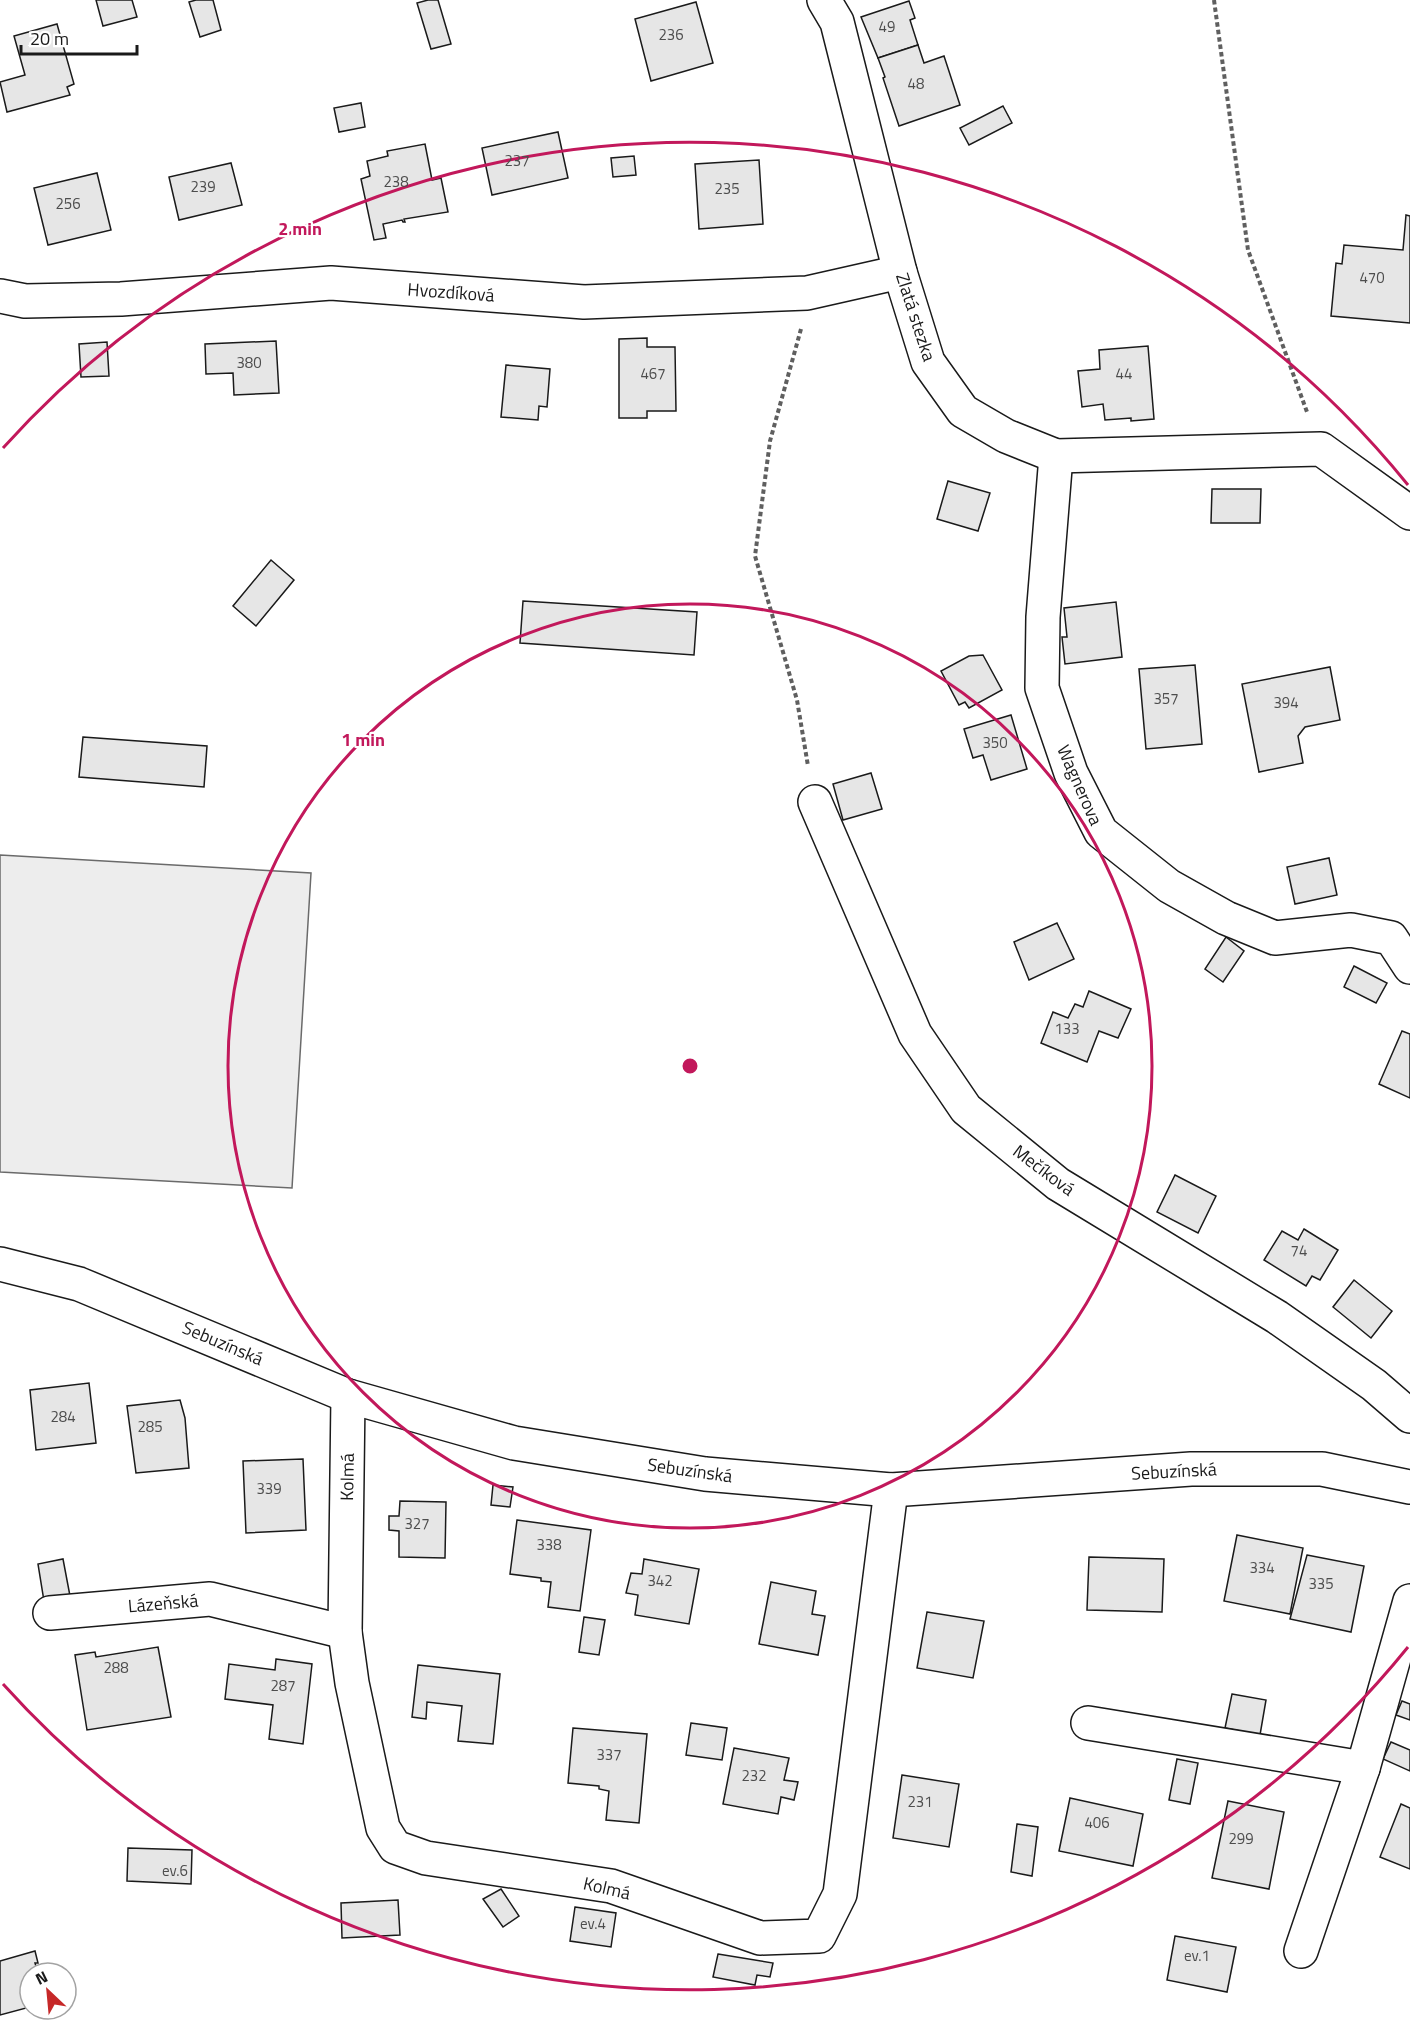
<svg xmlns="http://www.w3.org/2000/svg" width="1410" height="2039" viewBox="0 0 1410 2039" font-family="'Titillium Web',sans-serif">
<rect width="100%" height="100%" fill="#fff"/>
<polygon fill="#ededed" stroke="#6a6a6a" stroke-width="1.5" points="0,855 311,873 292,1188 0,1172"/>
<g fill="#e6e6e6" stroke="#1a1a1a" stroke-width="1.5">
<polygon points="96,0 132,0 137,17 103,26"/>
<polygon points="196,0 213,0 221,30 200,37 189,2"/>
<polygon points="428,0 438,0 451,44 431,49 417,3"/>
<polygon points="909,1 915,18 910,20 918,45 878,58 861,17"/>
<polygon points="696,2 713,63 651,81 635,19"/>
<polygon points="57,24 74,84 67,87 70,95 7,112 0,82 25,75 14,36"/>
<polygon points="918,45 924,63 944,56 960,105 899,126 883,78 885,77 878,58"/>
<polygon points="361,103 365,127 339,132 334,108"/>
<polygon points="1003,106 1012,123 969,145 960,128"/>
<polygon points="558,132 568,178 492,195 482,148"/>
<polygon points="425,144 432,180 441,178 448,212 404,219 405,222 403,222 402,220 383,224 386,238 374,240 361,179 370,176 367,161 388,156 387,151"/>
<polygon points="634,156 636,175 613,177 611,158"/>
<polygon points="759,160 763,224 699,229 695,164"/>
<polygon points="231,163 242,205 179,220 169,177"/>
<polygon points="97,173 111,230 48,245 34,188"/>
<polygon points="1406,215 1410,216 1410,323 1331,316 1336,263 1342,264 1344,245 1403,250"/>
<polygon points="647,338 647,347 675,347 676,411 647,411 647,418 619,418 619,339"/>
<polygon points="276,341 279,393 234,395 233,373 206,374 205,344"/>
<polygon points="107,342 109,376 81,377 79,344"/>
<polygon points="1148,346 1154,419 1131,421 1131,418 1105,420 1103,404 1082,407 1078,371 1100,369 1099,350"/>
<polygon points="506,365 550,369 547,407 539,406 538,420 501,417"/>
<polygon points="948,481 990,493 978,531 937,519"/>
<polygon points="1212,489 1261,489 1260,523 1211,523"/>
<polygon points="271,560 294,580 256,626 233,606"/>
<polygon points="523,601 697,612 694,655 520,643"/>
<polygon points="1116,602 1122,657 1065,664 1062,637 1067,637 1064,608"/>
<polygon points="983,655 1002,690 969,708 965,702 959,705 941,671 969,656"/>
<polygon points="1195,665 1202,744 1146,749 1139,669"/>
<polygon points="1330,667 1340,720 1305,727 1298,736 1303,763 1259,772 1242,684"/>
<polygon points="1011,715 1027,769 991,780 983,755 973,758 964,729"/>
<polygon points="83,737 207,746 204,787 79,777"/>
<polygon points="871,773 882,809 843,820 833,784"/>
<polygon points="1329,858 1337,895 1295,904 1287,867"/>
<polygon points="1057,923 1074,959 1029,980 1014,942"/>
<polygon points="1226,937 1244,951 1223,982 1205,969"/>
<polygon points="1354,966 1387,983 1376,1003 1344,987"/>
<polygon points="1089,991 1131,1009 1118,1038 1099,1031 1087,1062 1041,1043 1053,1012 1068,1018 1075,1004 1083,1007"/>
<polygon points="1402,1031 1410,1034 1410,1098 1379,1084"/>
<polygon points="1175,1175 1216,1196 1198,1233 1157,1212"/>
<polygon points="1304,1229 1338,1250 1320,1280 1312,1276 1306,1286 1264,1260 1282,1231 1298,1240"/>
<polygon points="1354,1280 1392,1311 1371,1338 1333,1307"/>
<polygon points="89,1383 96,1443 36,1450 30,1390"/>
<polygon points="180,1400 185,1418 189,1468 136,1473 127,1406"/>
<polygon points="303,1459 306,1530 246,1533 243,1461"/>
<polygon points="493,1485 513,1487 510,1507 491,1505"/>
<polygon points="400,1501 446,1502 445,1558 399,1557 399,1531 389,1530 389,1516 399,1516"/>
<polygon points="517,1520 591,1530 580,1611 548,1607 551,1582 541,1581 541,1578 510,1574"/>
<polygon points="1237,1535 1303,1548 1290,1614 1224,1601"/>
<polygon points="1307,1555 1364,1566 1351,1632 1290,1619"/>
<polygon points="1089,1557 1164,1559 1162,1612 1087,1610"/>
<polygon points="63,1559 70,1596 44,1601 38,1564"/>
<polygon points="644,1559 699,1569 689,1624 635,1615 638,1595 626,1593 631,1573 642,1574"/>
<polygon points="771,1582 816,1591 812,1614 825,1616 818,1655 759,1644"/>
<polygon points="927,1612 984,1621 973,1678 917,1668"/>
<polygon points="584,1617 605,1620 599,1655 579,1652"/>
<polygon points="158,1647 171,1717 87,1730 75,1655 95,1652 96,1657"/>
<polygon points="276,1659 312,1664 303,1744 269,1739 273,1705 225,1699 229,1664 275,1670"/>
<polygon points="418,1665 500,1674 493,1744 458,1741 462,1706 427,1702 426,1719 412,1717"/>
<polygon points="1232,1694 1266,1700 1260,1735 1225,1728"/>
<polygon points="1402,1701 1410,1704 1410,1720 1396,1715"/>
<polygon points="691,1723 727,1728 722,1760 686,1755"/>
<polygon points="573,1728 647,1734 639,1823 606,1820 609,1791 599,1789 599,1786 568,1783"/>
<polygon points="1391,1742 1410,1750 1410,1771 1383,1759"/>
<polygon points="734,1748 789,1758 784,1780 798,1782 794,1800 781,1797 778,1814 723,1804"/>
<polygon points="1177,1759 1198,1763 1190,1804 1169,1800"/>
<polygon points="902,1775 959,1784 949,1847 893,1838"/>
<polygon points="1070,1798 1143,1814 1133,1866 1059,1851"/>
<polygon points="1228,1801 1284,1812 1269,1889 1212,1878"/>
<polygon points="1401,1804 1410,1808 1410,1869 1380,1857"/>
<polygon points="1017,1824 1038,1827 1032,1876 1011,1872"/>
<polygon points="128,1848 192,1850 191,1884 127,1881"/>
<polygon points="501,1889 519,1916 503,1927 483,1899"/>
<polygon points="398,1900 400,1935 342,1938 341,1903"/>
<polygon points="575,1907 616,1913 611,1947 570,1941"/>
<polygon points="1175,1936 1236,1947 1227,1992 1167,1980"/>
<polygon points="35,1951 38,1963 35,1963 38,1973 30,1973 30,2007 0,2015 0,1961"/>
<polygon points="718,1954 773,1963 770,1977 757,1975 755,1985 713,1977"/>
</g>
<g fill="none" stroke-linecap="round" stroke-linejoin="round">
<g stroke="#1a1a1a" stroke-width="36">
<g id="street">
<polyline points="824,0 837,22 900,272 928,362 963,411 1006,436 1056,456 1321,449 1410,513"/>
<polyline points="0,296 25,301 121,299 331,283 584,302 807,293 900,272"/>
<polyline points="1056,456 1043,617 1042,688 1071,773 1101,832 1169,886 1226,918 1275,938 1351,930 1391,938 1410,967"/>
<polyline points="815,802 915,1034 966,1109 1058,1184 1277,1317 1374,1385 1410,1416"/>
<polyline points="348,1396 345,1632 352,1683 383,1828 395,1847 426,1858 611,1886 760,1938 819,1936 840,1894 891,1490"/>
<polyline points="50,1613 210,1599 345,1632"/>
<polyline points="1088,1723 1363,1768"/>
<polyline points="1301,1951 1363,1768 1410,1601"/>
</g>
</g>
<g stroke="#1a1a1a" stroke-width="36">
<polyline id="secondary" points="0,1264 79,1284 348,1396 514,1443 705,1474 891,1490 1191,1469 1322,1469 1410,1487"/>
</g>
<g stroke="#5f5f5f" stroke-width="4" stroke-dasharray="4.5 3" stroke-linecap="butt">
<polyline points="1214,0 1248,250 1307,412"/>
<polyline points="801,329 770,441 755,556 797,700 808,766"/>
</g>
<use href="#street" stroke="#fff" stroke-width="33"/>
<use href="#secondary" stroke="#fff" stroke-width="33"/>
</g>
<g fill="none" stroke="#c2185b" stroke-width="3">
<circle cx="690" cy="1066" r="462"/>
<path d="M1408 1647A924 924 0 0 1 3 1684M3 448A924 924 0 0 1 1408 485"/>
</g>
<g text-anchor="middle" dominant-baseline="central" stroke-width="4.5" stroke-linejoin="round" paint-order="stroke">
<g font-size="15" fill="#4d4d4d">
<text x="887" y="26">49</text>
<text x="671" y="34">236</text>
<text x="916" y="83">48</text>
<text x="517" y="160">237</text>
<text x="396" y="181">238</text>
<text x="203" y="186">239</text>
<text x="727" y="188">235</text>
<text x="68" y="203">256</text>
<text x="1372" y="277">470</text>
<text x="249" y="362">380</text>
<text x="653" y="373">467</text>
<text x="1124" y="373">44</text>
<text x="1166" y="698">357</text>
<text x="1286" y="702">394</text>
<text x="995" y="742">350</text>
<text x="1067" y="1028">133</text>
<text x="1299" y="1250">74</text>
<text x="63" y="1416">284</text>
<text x="150" y="1426">285</text>
<text x="269" y="1488">339</text>
<text x="417" y="1523">327</text>
<text x="549" y="1544">338</text>
<text x="1262" y="1567">334</text>
<text x="660" y="1580">342</text>
<text x="1321" y="1583">335</text>
<text x="116" y="1667">288</text>
<text x="283" y="1685">287</text>
<text x="609" y="1754">337</text>
<text x="754" y="1775">232</text>
<text x="920" y="1801">231</text>
<text x="1097" y="1822">406</text>
<text x="1241" y="1838">299</text>
<text x="175" y="1870">ev.6</text>
<text x="593" y="1923">ev.4</text>
<text x="1197" y="1955">ev.1</text>
</g>
<g font-size="18" fill="#1a1a1a" stroke="#fff">
<text transform="translate(451 292) rotate(4)">Hvozdíková</text>
<text transform="translate(916 317) rotate(72)">Zlatá stezka</text>
<text transform="translate(1080 785) rotate(66)">Wagnerova</text>
<text transform="translate(1044 1170) rotate(37)">Mečíková</text>
<text transform="translate(223 1343) rotate(23)">Sebuzínská</text>
<text transform="translate(690 1470) rotate(8)">Sebuzínská</text>
<text transform="translate(1174 1471) rotate(-3)">Sebuzínská</text>
<text transform="translate(347 1477) rotate(-89)">Kolmá</text>
<text transform="translate(163 1603) rotate(-5)">Lázeňská</text>
<text transform="translate(607 1888) rotate(13)">Kolmá</text>
</g>
</g>
<circle cx="690" cy="1066" r="9" fill="#c2185b" stroke="#fff" stroke-width="3"/>
<g font-size="18" text-anchor="middle" font-weight="bold" fill="#c2185b" stroke="#fff" stroke-width="4.5" stroke-linejoin="round" paint-order="stroke">
<text x="300" y="235">2 min</text>
<text x="363" y="746">1 min</text>
</g>
<g transform="translate(48 1991) rotate(334)"><circle r="28" fill="#ffffff" stroke="#a3a3a3" stroke-width="1.5"/>
<path d="M0-4.5L10 22L0 15L-10 22Z" fill="#c62828"/>
<text y="-9" font-size="16" font-weight="bold" text-anchor="middle" fill="#1a1a1a">N</text>
</g>
<path d="M21 45v9h116v-9" fill="none" stroke="#1a1a1a" stroke-width="3"/>
<text x="30" y="45" font-size="18" fill="#1a1a1a" stroke="#ffffff" stroke-width="4.5" paint-order="stroke">20 m</text>
</svg>
